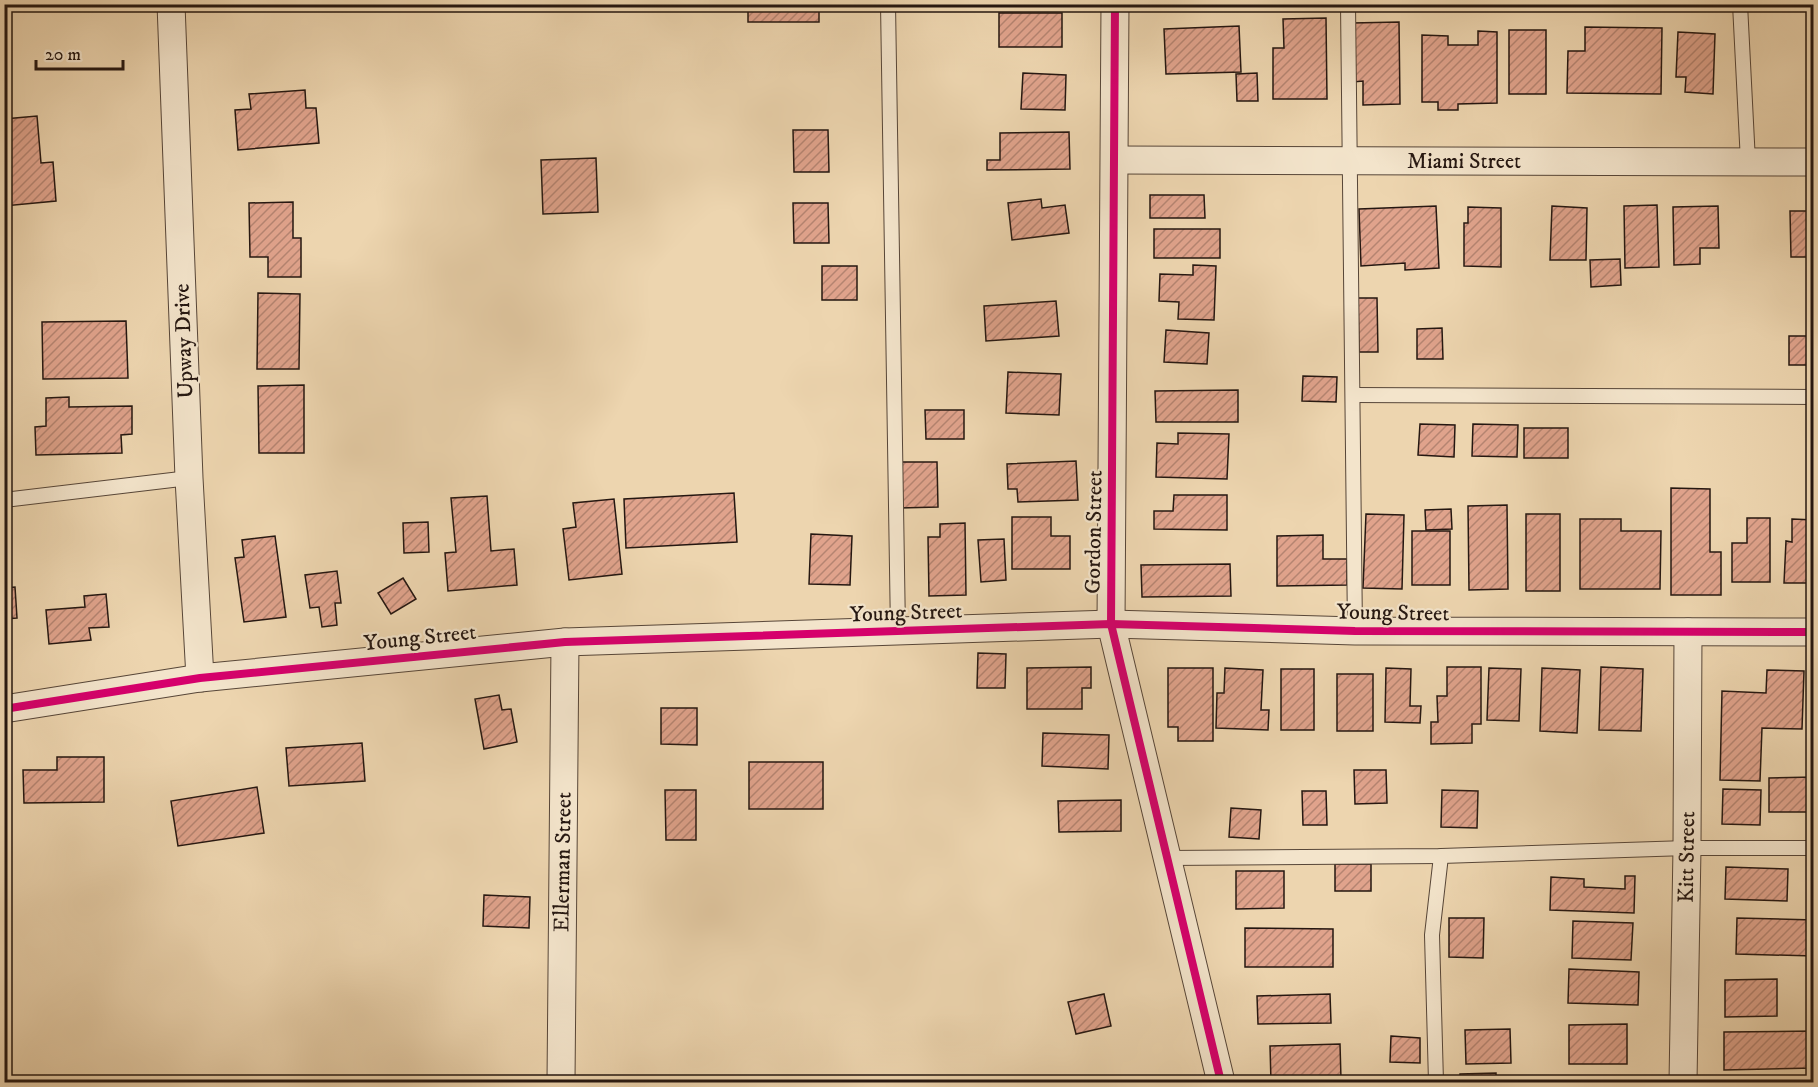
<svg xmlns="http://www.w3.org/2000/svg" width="1818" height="1087" viewBox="0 0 1818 1087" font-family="'IM FELL DW Pica',serif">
<defs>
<pattern id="building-hatch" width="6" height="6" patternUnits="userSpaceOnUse" patternTransform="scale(1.5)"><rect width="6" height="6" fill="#e0a38c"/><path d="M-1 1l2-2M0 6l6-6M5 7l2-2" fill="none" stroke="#b58471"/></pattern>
</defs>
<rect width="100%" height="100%" fill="#edd5af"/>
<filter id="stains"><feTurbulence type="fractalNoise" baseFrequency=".00333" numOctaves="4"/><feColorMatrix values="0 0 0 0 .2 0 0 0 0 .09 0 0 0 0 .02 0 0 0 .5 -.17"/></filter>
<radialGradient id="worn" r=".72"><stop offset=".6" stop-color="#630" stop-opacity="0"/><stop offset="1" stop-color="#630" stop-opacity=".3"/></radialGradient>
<g fill="url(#building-hatch)" stroke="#251711" stroke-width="1.5">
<rect x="748" y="4" width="71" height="18"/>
<polygon points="1153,4 1207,4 1207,8 1154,9"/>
<rect x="999" y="13" width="63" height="34"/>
<polygon points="1326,18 1327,99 1273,99 1273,48 1284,48 1283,19"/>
<polygon points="1399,22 1400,104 1363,105 1363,81 1353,82 1352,23"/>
<polygon points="1239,26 1241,72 1166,74 1164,29"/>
<polygon points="1585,27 1662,28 1661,94 1567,93 1568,51 1585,51"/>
<rect x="1509" y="30" width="37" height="64"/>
<polygon points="1478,31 1497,32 1497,103 1458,104 1458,110 1438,110 1438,102 1422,102 1422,35 1448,36 1448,45 1478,45"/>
<polygon points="1678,32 1715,34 1713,94 1685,92 1686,77 1676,77"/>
<polygon points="1023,73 1066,75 1065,110 1021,109"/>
<polygon points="1257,73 1258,101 1237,101 1236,74"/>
<polygon points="305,90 306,108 316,108 319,143 238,150 235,110 251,109 249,94"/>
<polygon points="37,116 41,163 53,162 56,201 4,206 4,119"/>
<polygon points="793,130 828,130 829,172 794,172"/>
<polygon points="1069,132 1070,169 987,170 987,160 1000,160 1000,133"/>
<polygon points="596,158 598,212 543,214 541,160"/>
<polygon points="1150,195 1204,195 1205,218 1150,218"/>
<polygon points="1041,199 1042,208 1065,205 1069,233 1012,240 1008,203"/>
<polygon points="293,202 293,238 301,238 301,277 268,277 268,257 250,257 249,203"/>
<polygon points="793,203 828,203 829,243 794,243"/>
<polygon points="1657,205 1659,267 1625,268 1624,206"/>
<polygon points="1436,206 1439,268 1405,270 1405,263 1361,266 1359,209"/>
<polygon points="1552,206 1587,208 1586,260 1550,260"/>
<polygon points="1718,206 1719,248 1700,248 1700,264 1674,265 1673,207"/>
<polygon points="1468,207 1501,208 1501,267 1464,266 1464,223 1468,223"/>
<polygon points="1790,211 1814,211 1814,257 1791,257"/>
<rect x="1154" y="229" width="66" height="29"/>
<polygon points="1620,259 1621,285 1591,287 1590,260"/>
<polygon points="1193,265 1216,266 1214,320 1178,319 1179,302 1159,301 1160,274 1193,275"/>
<rect x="822" y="266" width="35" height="34"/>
<polygon points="258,293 300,294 299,369 257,369"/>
<polygon points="1358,298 1377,298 1378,352 1359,352"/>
<polygon points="1056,301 1059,336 986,341 984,306"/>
<polygon points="126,321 128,378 43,379 42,322"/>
<polygon points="1442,328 1443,359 1417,359 1417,329"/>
<polygon points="1166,330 1209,333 1207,364 1164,362"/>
<rect x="1789" y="336" width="25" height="29"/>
<polygon points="1008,372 1061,374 1059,415 1006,413"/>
<polygon points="1303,376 1337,377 1336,402 1302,401"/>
<polygon points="304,385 304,453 259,453 258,386"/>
<polygon points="1238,390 1238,422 1156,422 1155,391"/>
<polygon points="69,397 69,407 132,406 132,434 121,435 122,453 36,455 35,427 46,426 46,398"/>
<polygon points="925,410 964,410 964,439 926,439"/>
<polygon points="1420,424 1455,425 1454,457 1418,455"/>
<polygon points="1473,424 1518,425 1517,457 1472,456"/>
<rect x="1524" y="428" width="44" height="30"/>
<polygon points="1178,433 1229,434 1227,479 1156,477 1157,443 1178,444"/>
<polygon points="1076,461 1078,500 1018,502 1017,489 1008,489 1007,464"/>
<polygon points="899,462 937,462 938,507 900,508"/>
<polygon points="1671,488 1710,489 1710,552 1721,552 1721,595 1671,595"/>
<polygon points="734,493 737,542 626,548 624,499"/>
<polygon points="1174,495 1227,495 1227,530 1154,529 1154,511 1173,511"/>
<polygon points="487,496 491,551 514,549 517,585 448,591 445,553 456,552 451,498"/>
<polygon points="614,499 622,574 569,580 563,529 576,527 573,503"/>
<polygon points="1507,505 1508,589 1469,590 1468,506"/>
<polygon points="1451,509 1452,529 1426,530 1425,510"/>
<polygon points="1366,514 1404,515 1402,589 1363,588"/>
<rect x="1526" y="514" width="34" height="77"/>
<polygon points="1012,517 1051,517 1051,536 1070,536 1070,569 1012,569"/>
<polygon points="1747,518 1770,518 1770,582 1732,582 1732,543 1747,543"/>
<polygon points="1580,519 1621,519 1621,531 1661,531 1660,589 1580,589"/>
<polygon points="1792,519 1814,520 1814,583 1784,583 1786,541 1792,542"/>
<polygon points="428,522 429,552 404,553 403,523"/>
<polygon points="965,523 966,595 929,596 928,537 940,537 940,524"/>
<rect x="1412" y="531" width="38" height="54"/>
<polygon points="811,534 852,536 850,585 809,584"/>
<polygon points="1323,535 1323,559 1347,559 1347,585 1277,586 1277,536"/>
<polygon points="275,536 286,617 244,622 235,558 244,557 242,540"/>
<polygon points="1004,539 1006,580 981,582 978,540"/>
<polygon points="1230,564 1231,596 1142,597 1141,565"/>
<polygon points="337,571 341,603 335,603 337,625 322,627 319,607 310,608 305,575"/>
<polygon points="403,578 416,599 391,614 378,593"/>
<polygon points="15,587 17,618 4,619 4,588"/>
<polygon points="106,594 109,627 89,628 91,640 49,644 46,610 85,607 84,596"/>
<polygon points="978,653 1006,654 1005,688 977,688"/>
<polygon points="1810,662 1814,662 1814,720 1811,720"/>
<polygon points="1091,667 1091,688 1082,688 1082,709 1027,709 1027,668"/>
<polygon points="1447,667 1481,667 1481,724 1472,724 1472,743 1431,744 1431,722 1438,722 1437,696 1447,696"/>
<polygon points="1601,667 1643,669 1641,731 1599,730"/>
<polygon points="1168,668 1213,668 1213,741 1178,741 1178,727 1168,727"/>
<polygon points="1225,668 1263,670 1261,710 1269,710 1268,730 1216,728 1217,693 1224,693"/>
<polygon points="1386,668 1411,669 1410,706 1421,706 1420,723 1385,722"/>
<polygon points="1489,668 1521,669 1519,721 1487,720"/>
<polygon points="1542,668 1580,670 1577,733 1540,731"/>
<rect x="1281" y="669" width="33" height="61"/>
<polygon points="1767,670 1804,671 1802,729 1762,728 1760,781 1720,780 1722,691 1766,693"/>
<rect x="1337" y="674" width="36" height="57"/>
<polygon points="499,695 502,710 511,709 517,742 484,749 475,699"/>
<polygon points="661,708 697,708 697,745 661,744"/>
<polygon points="1043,733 1109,735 1108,769 1042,766"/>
<polygon points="362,743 365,781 289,786 286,748"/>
<polygon points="57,757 104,757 104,802 24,803 23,770 57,770"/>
<rect x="749" y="762" width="74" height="47"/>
<polygon points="1354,770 1386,770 1387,803 1355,804"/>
<polygon points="1814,777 1814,812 1769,812 1769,778"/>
<polygon points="257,787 264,833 178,846 171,801"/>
<polygon points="1723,789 1761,790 1760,825 1722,824"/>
<polygon points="665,790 696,790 696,840 666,840"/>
<polygon points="1442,790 1478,791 1477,828 1441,827"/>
<polygon points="1302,791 1326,791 1327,825 1303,825"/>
<polygon points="1121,800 1121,831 1059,832 1058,801"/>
<polygon points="1231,808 1261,810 1259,839 1229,837"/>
<rect x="1335" y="864" width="36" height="27"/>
<polygon points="1726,867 1788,869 1787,901 1725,899"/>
<polygon points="1236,871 1284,871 1284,908 1236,909"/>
<polygon points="1625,876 1635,876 1634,913 1550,910 1551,877 1584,879 1584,887 1625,889"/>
<polygon points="484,895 530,897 529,928 483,926"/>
<polygon points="1449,918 1484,918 1483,958 1449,957"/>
<polygon points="1737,918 1814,920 1814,956 1736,954"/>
<polygon points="1573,921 1633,923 1631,960 1572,958"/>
<polygon points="1245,928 1333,929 1333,967 1245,967"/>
<polygon points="1569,969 1639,972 1638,1005 1568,1003"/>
<polygon points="1777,979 1777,1016 1725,1017 1725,980"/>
<polygon points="1104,994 1111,1026 1076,1034 1068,1002"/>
<polygon points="1330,994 1331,1023 1258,1024 1257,996"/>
<polygon points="1627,1024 1627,1064 1569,1064 1569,1025"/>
<polygon points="1510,1029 1511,1063 1466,1064 1465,1030"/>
<polygon points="1814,1031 1814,1068 1724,1070 1724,1032"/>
<polygon points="1391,1036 1420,1038 1420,1063 1390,1062"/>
<polygon points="1340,1044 1341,1079 1271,1082 1270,1046"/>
<polygon points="1496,1073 1496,1082 1460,1082 1460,1074"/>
<polygon points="1814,1077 1814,1082 1738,1082 1738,1078"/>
<polygon points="1637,1078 1637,1082 1563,1082 1563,1079"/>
</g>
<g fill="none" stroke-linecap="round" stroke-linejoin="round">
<g stroke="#574638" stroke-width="16">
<g id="lane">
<polyline points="888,4 898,631"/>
<polyline points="1348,4 1355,631"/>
<polyline points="1740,4 1748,162"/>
<polyline points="1353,395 1814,397"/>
<polyline points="4,500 189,478"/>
<polyline points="1167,858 1441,856 1687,848 1814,848"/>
<polyline points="1436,1082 1432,935 1441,856"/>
</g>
</g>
<g stroke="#574638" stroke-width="29">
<g id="street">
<polyline points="171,4 189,478 200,678"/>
<polyline points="1115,4 1111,624 1221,1082"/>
<polyline points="1115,160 1814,162"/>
<polyline points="4,709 200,678 565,642 1111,624 1355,631 1814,632"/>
<polyline points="561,1082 565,642"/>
<polyline points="1683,1082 1687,848 1688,632"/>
</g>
</g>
<use href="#lane" stroke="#f3e4cb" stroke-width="14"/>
<use href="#street" stroke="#f3e4cb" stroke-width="27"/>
<g stroke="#f3e4cb" stroke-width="11">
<g id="cycleway">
<polyline points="1115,4 1111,624 1221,1082"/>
<polyline points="4,709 200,678 565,642 1111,624 1355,631 1814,632"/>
</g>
</g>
<use href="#cycleway" stroke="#d6006c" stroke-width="8"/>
</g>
<g text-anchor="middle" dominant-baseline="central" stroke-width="4.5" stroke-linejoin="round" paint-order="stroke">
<g font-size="22" fill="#251711" stroke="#f3e4cb">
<text x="1464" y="161">Miami Street</text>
<text transform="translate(184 341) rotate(-92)">Upway Drive</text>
<text transform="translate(1094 532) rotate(-89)">Gordon Street</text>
<text transform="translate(906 613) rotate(-2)">Young Street</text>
<text transform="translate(1393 613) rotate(1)">Young Street</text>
<text transform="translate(420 638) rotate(-6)">Young Street</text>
<text transform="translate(1687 857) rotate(-89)">Kitt Street</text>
<text transform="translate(563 862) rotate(-89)">Ellerman Street</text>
</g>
</g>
<rect width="1818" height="1087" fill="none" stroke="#edd5af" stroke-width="24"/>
<rect x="6" y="6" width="1806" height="1075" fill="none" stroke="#251711" stroke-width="3"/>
<rect x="12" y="12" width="1794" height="1063" fill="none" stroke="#251711" stroke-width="1.5"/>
<path d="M36 60v9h87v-9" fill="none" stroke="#251711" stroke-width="3"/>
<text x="45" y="60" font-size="18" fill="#251711" stroke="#f3e4cb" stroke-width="4.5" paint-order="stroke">20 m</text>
<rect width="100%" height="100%" filter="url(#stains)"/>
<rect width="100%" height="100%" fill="url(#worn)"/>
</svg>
